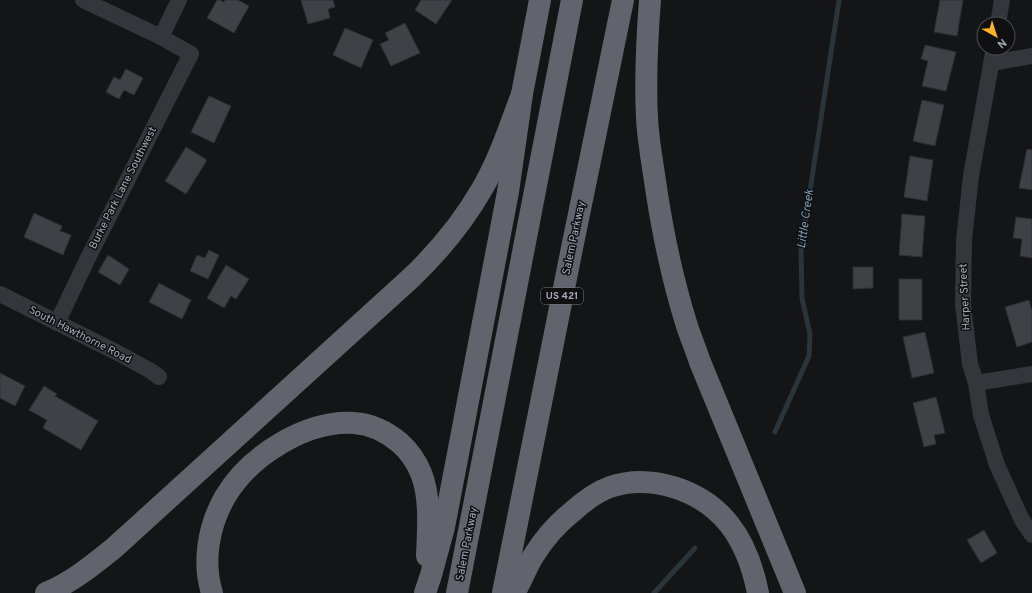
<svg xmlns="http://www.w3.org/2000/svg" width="1032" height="593" viewBox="0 0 1032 593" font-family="Overpass,sans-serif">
<rect width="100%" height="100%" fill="#141517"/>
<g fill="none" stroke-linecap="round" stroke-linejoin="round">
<g stroke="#2a343b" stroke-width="5">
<polyline points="775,432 809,356 810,334 802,298 801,250 839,0"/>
<polyline points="654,593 695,548"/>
</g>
</g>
<g fill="#404147" stroke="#2e2e33">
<polygon points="217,0 220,0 224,2 225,0 238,0 249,6 234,33 207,18"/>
<polygon points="301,0 333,0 335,7 328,9 330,18 308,24"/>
<polygon points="421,0 452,0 436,24 415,10"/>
<polygon points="940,0 963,0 957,36 934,32"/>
<polygon points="405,23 420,53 391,66 380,44 389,40 385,33"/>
<polygon points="345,28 373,40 361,68 333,55"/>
<polygon points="925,45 956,52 946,91 922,86 928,61 921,59"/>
<polygon points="126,69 143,78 134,95 124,90 119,99 106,92 114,77 120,80"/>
<polygon points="209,96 231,106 214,143 191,132"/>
<polygon points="922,100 944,105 935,146 913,141"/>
<polygon points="186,147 207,160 186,194 165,181"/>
<polygon points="1027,149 1032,150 1032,190 1019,188"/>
<polygon points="910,156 933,160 927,201 904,197"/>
<polygon points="34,213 62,226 60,231 71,235 63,255 24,237"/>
<polygon points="902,214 925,216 922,257 899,255"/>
<polygon points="1016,217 1032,219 1032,258 1020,256 1022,239 1013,238"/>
<polygon points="209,250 219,255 208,279 190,271 197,255 205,258"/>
<polygon points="108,255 129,269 120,285 98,272"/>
<polygon points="226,265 249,279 236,299 231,296 224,308 207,298"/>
<polygon points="853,267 873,267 873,288 853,289"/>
<rect x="899" y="279" width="23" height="41"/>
<polygon points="159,283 191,300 182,319 149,302"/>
<polygon points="1029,300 1032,311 1032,342 1017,347 1005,307"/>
<polygon points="925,332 934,373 912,378 903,337"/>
<polygon points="0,373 25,386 15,406 0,398"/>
<polygon points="44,386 57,394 55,396 98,421 81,450 43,428 47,420 29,410"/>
<polygon points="936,397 945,433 934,435 936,444 924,447 913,403"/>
<polygon points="984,530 997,553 981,563 967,540"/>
</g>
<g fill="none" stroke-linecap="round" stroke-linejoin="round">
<g stroke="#35363c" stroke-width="16">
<polyline points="998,24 1002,0"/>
<polyline points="161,37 179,0"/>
<polyline points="994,48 971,176 964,240 963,304 970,364 976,383 981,415 997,465 1022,520 1032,535"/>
<polyline points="992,63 1032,56"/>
<polyline points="0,294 116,352 151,371 159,377"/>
<polyline points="57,323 87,260 118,199 169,97 191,54 161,37 83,0"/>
<polyline points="976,383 1032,374"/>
</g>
<g stroke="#61646d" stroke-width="22">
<path d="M650,0C647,39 645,79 647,118C648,139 652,160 655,181C662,230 672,278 687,326C691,338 696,350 700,362L795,593"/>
<path d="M46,593C71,583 93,565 114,548L412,277C439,251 463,222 482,189C499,160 510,126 522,94"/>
<path d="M212,593C202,561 209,525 225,497C249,456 306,420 354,423C371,424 387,432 400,443C409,451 416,461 421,473C431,498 428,529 427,556"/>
<polyline points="425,593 431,575 444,527 508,192 522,94 540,0"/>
<polyline points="457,593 572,0"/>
<polyline points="503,593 571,253 623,0"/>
<path d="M514,593C522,581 526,567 534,555C544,539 557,524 572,512C583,502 596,492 610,487C651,473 702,490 729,524C745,544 753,568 758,593"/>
</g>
</g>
<g text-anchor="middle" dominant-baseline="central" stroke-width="3" stroke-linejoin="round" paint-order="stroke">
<rect fill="#101012" stroke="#787c86" stroke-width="1" x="541" y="288" width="42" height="16" rx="3"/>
<g font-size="10" font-weight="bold" fill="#a5abb8">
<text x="562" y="296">US 421</text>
</g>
<g font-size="11" fill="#a5abb8" stroke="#101012">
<text transform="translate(123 188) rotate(-63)">Burke Park Lane Southwest</text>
<text transform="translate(574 238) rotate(-78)">Salem Parkway</text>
<text transform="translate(965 297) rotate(-93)">Harper Street</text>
<text transform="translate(80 335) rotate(27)">South Hawthorne Road</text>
<text transform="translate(467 544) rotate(-79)">Salem Parkway</text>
</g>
<g font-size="12" font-style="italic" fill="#7a9ab5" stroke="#101012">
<text transform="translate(806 219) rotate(-82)">Little Creek</text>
</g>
</g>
<g transform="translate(996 36) rotate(141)"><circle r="19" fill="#101012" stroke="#4c4e54"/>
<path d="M0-3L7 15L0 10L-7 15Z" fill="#fdb227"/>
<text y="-6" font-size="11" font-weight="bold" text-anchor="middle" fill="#a5abb8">N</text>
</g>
</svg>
